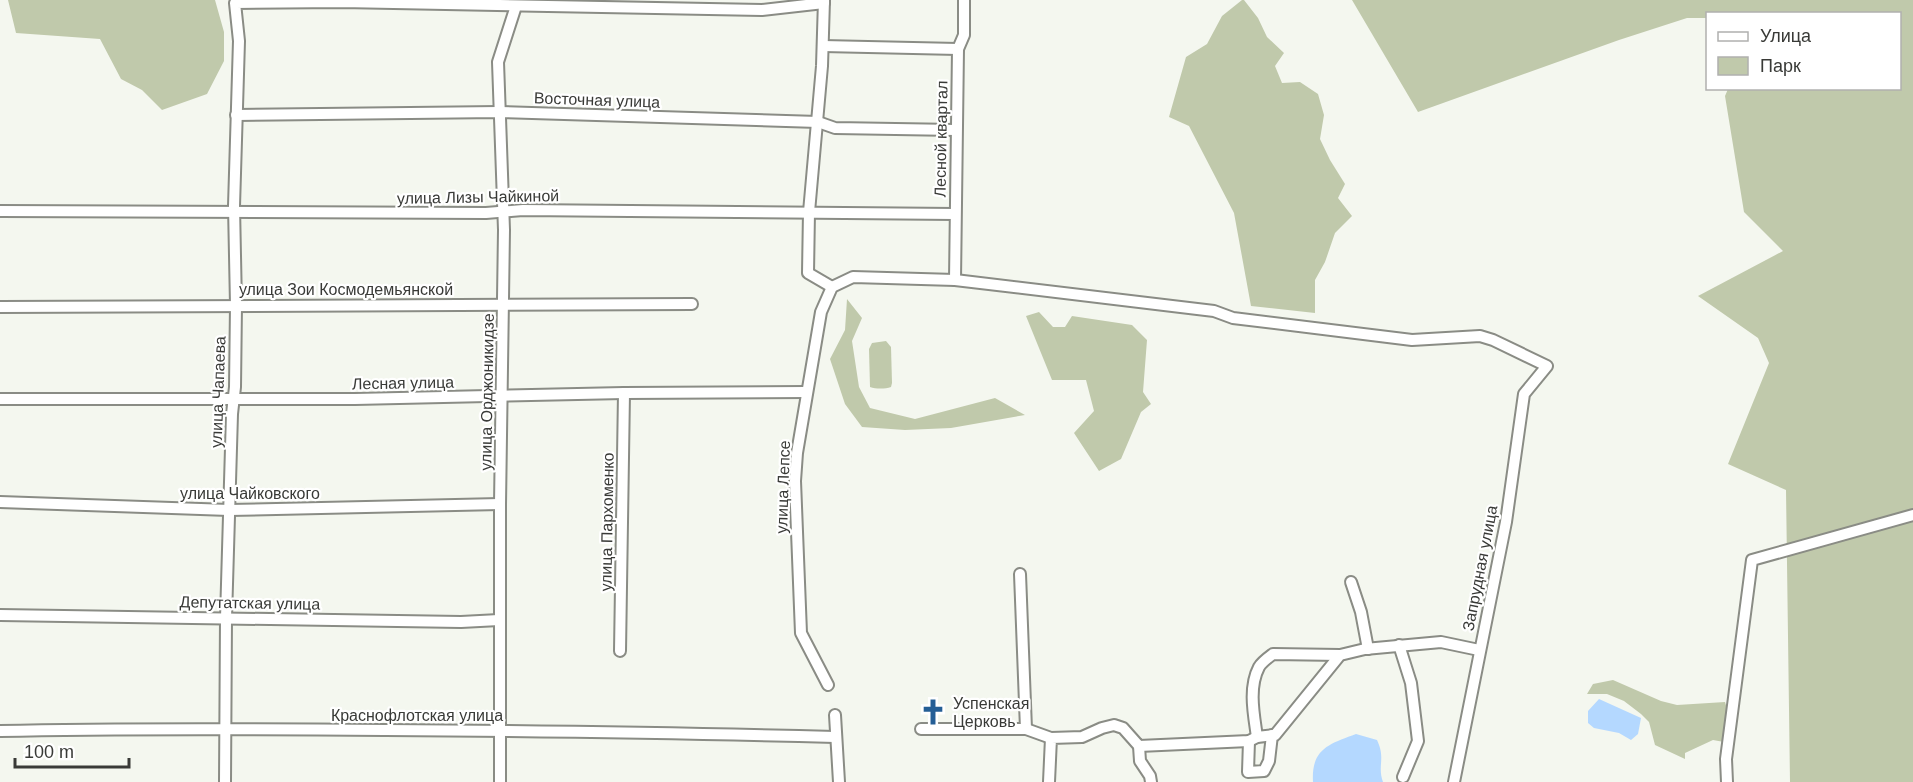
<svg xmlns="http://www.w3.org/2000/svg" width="1913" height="782" viewBox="0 0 1913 782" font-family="Arial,sans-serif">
<rect width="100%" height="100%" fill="#f4f7ef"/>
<g fill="#c0c9ab">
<polygon points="8,0 215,0 224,32 224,61 207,94 162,110 142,90 121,79 100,39 16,33"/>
<polygon points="1242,0 1244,0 1258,18 1267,37 1284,53 1275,66 1282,83 1300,82 1318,94 1324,115 1320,139 1330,160 1345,184 1338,198 1352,216 1335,233 1325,262 1315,280 1315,313 1251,306 1234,213 1189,126 1169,117 1186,57 1207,44 1222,16"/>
<polygon points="1352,0 1913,0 1913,782 1790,782 1786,490 1728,464 1769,363 1758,338 1698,296 1783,251 1744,212 1725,96 1728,89 1900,88 1900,14 1708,14 1707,18 1687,18 1619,40 1418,112"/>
<polygon points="847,299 862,318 852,341 859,387 870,408 915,419 995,398 1025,415 951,428 905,430 862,427 845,404 830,359 845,330"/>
<polygon points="1039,312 1053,327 1065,327 1072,316 1132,325 1147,340 1143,392 1151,404 1141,412 1121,459 1099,471 1074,433 1094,411 1086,380 1052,380 1026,316"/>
<path d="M886,341L891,347L892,383L891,387C885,389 876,389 870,387L869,349L872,343Z"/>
<polygon points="1613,680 1661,701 1677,705 1725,702 1728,712 1724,742 1713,740 1685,753 1685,759 1655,745 1649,722 1641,714 1624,701 1607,694 1587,694 1593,684"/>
</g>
<g fill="#b4d8ff">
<polygon points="1599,699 1641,718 1638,734 1631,740 1619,733 1594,728 1588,723 1588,711"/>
<path d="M1356,734L1377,740C1386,759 1377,765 1383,782H1313C1311,749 1329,744 1356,734Z"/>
</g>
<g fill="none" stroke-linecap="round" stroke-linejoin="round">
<g stroke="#8a8c85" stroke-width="14">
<g id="minor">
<polyline points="824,0 822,66 809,212 808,273 832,287"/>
<polyline points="823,46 958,49"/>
<polyline points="236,115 499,112 818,122 835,128 956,130"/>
<polyline points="0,211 486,213 523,210 955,214"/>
<polyline points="955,280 958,49 964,35 964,0"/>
<polyline points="0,307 692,304"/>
<polyline points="0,399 355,399 624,393 807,392"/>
<polyline points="0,502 229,510 500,504"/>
<polyline points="1020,574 1026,729"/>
<polyline points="1351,582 1361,612 1368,649"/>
<polyline points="0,615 461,622 499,620"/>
<polyline points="1399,645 1411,683 1418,741 1403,777"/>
<polyline points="620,651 624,393"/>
<polyline points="828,685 801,633 795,481 797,453 821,312 832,287 853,277 955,280 1214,311 1233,318 1412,340 1480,336 1493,340 1547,366 1524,394 1506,522 1454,782"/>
<polyline points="835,715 839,782"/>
<polyline points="921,729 1026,729 1051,738"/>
<path d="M0,731C129,728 257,729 386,730C535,731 685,733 835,737"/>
<path d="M1257,737C1254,715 1248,688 1259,667C1262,662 1269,657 1273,654L1340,655"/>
<polyline points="1249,741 1248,772 1264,771 1269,761 1272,735"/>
<polyline points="1139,746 1140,761 1150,776 1151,782"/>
<polyline points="225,782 226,618 232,414 235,387 236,305 234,206 239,41 235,3 342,2 762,10 824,3"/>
<polyline points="500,782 500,504 504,230 498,62 516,6"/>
<polyline points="1049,782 1051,738 1082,737 1102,728 1114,725 1123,728 1139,746 1249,741 1257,737 1275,735 1340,655 1365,649 1441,642 1479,650"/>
<polyline points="1727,782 1726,759 1752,560 1913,515"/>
</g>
</g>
<use href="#minor" stroke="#fff" stroke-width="10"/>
</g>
<defs>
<g id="church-bare" transform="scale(2.07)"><path d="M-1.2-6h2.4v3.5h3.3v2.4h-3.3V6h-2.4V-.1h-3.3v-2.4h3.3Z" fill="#245e95" stroke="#fff" stroke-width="2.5" paint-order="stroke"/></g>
</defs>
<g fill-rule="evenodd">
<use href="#church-bare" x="933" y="712"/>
</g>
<g text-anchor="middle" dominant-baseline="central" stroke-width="4.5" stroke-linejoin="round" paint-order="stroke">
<g font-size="16" fill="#393a37" stroke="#fff">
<text transform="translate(597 100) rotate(2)">Восточная улица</text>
<text transform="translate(941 139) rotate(-89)">Лесной квартал</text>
<text transform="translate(478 197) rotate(-1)">улица Лизы Чайкиной</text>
<text x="346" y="289">улица Зои Космодемьянской</text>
<text transform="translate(403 383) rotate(-1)">Лесная улица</text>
<text transform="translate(218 392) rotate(-88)">улица Чапаева</text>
<text transform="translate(487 392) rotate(-89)">улица Орджоникидзе</text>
<text transform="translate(783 487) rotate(-88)">улица Лепсе</text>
<text x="250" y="493">улица Чайковского</text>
<text transform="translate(607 522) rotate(-89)">улица Пархоменко</text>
<text transform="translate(1480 568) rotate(-79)">Запрудная улица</text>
<text transform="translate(250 603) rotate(1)">Депутатская улица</text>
<text x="417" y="715">Краснофлотская улица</text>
</g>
<g font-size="16" fill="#393a37" stroke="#fff" text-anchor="start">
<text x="953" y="703">Успенская<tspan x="953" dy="18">Церковь</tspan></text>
</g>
</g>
<rect x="1706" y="12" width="195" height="78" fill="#ffffff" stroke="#b0b0af" stroke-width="1.5"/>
<rect x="1718" y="32" width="30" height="9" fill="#ffffff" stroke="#b0b0af" stroke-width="1.5"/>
<text x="1760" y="42" font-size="18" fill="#393a37">Улица</text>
<rect x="1718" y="57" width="30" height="18" fill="#c0c9ab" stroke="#b0b0af" stroke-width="1.5"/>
<text x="1760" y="72" font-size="18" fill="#393a37">Парк</text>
<path d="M15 758v9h114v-9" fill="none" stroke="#393a37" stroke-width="3"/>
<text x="24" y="758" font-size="18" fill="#393a37" stroke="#ffffff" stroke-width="4.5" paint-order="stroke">100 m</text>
</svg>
